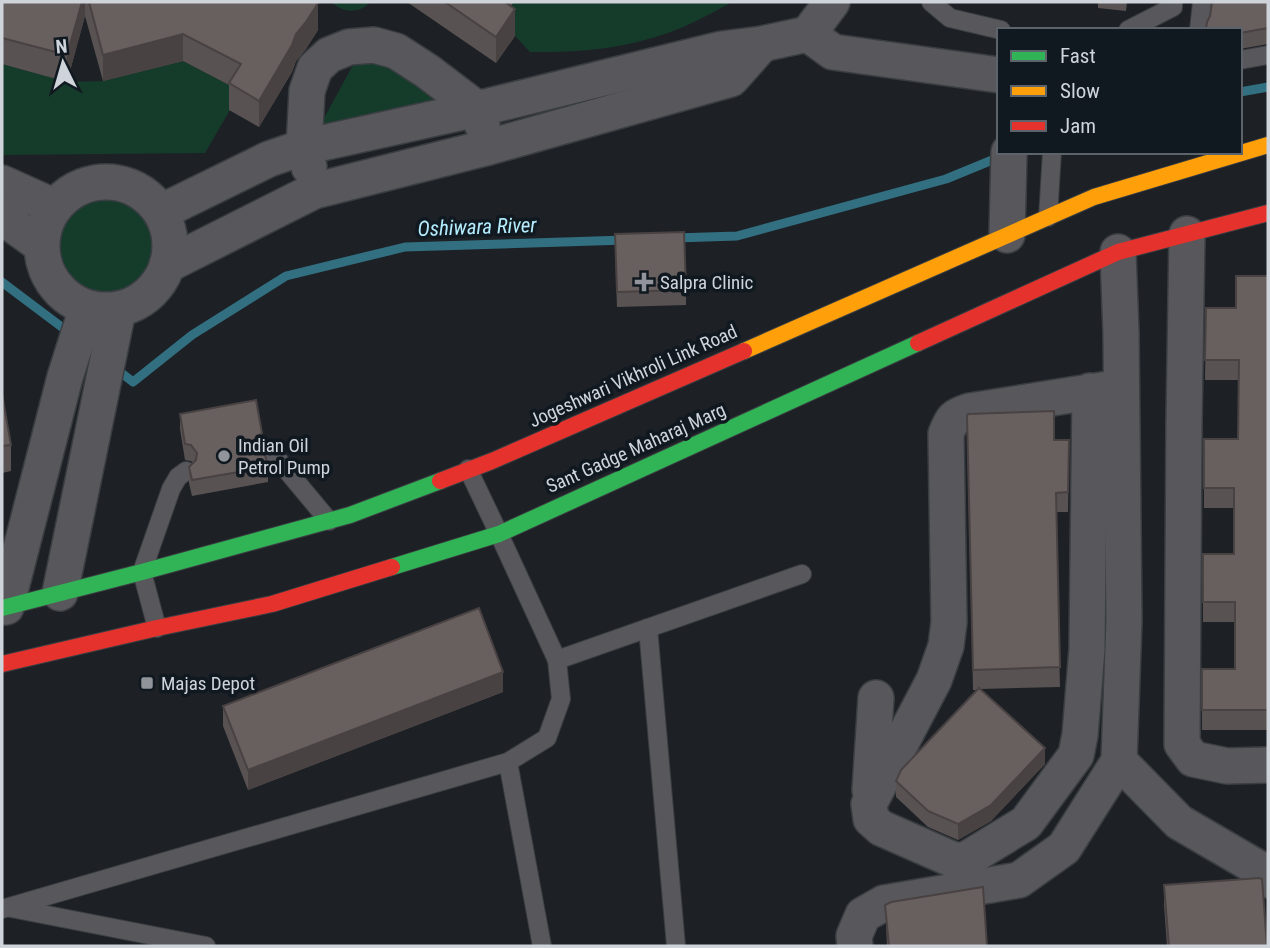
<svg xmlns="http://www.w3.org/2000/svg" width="1270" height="948" viewBox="0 0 1270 948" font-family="'Roboto Condensed',sans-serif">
<rect width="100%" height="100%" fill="#1d2126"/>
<g fill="#153b2b">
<path d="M332,2H370C360,14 342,13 332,2Z"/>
<path d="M514,2H732C719,9 707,16 694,22C642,47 587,53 530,52L515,36L497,23Z"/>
<polygon points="374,57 445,99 317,131 353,65 361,59"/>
<polygon points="183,61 241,91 205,153 2,155 2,64 67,82 103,81"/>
<circle cx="108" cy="246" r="49"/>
</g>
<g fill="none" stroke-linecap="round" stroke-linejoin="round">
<g stroke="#327081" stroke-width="9">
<polyline points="1240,92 1268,87"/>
<polyline points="675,238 737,236 946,179 1002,156"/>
<polyline points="2,282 71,334"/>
<polyline points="115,368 133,382 192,335 286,276 405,247 626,240"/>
</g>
<g stroke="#3a3e42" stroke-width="20">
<g id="lane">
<polyline points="931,2 950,18 1001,30"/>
<polyline points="1128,30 1173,7 1173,2"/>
<polyline points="1199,30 1202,2"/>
<polyline points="1240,60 1268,55"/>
<polyline points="1048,217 1052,152"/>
<polyline points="265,459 273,458 279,461 329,521"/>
<polyline points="157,628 142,572 171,489 178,477 186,471"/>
<polyline points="648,628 676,946"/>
<polyline points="557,660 802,574"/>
<polyline points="508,762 542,946"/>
<polyline points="11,908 206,946"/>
<polyline points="2,909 508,762 547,738 561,699 557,660 499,534 468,469"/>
</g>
</g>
<g stroke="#3a3e42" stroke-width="38">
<g id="street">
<polyline points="808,34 833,52 999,75"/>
<polyline points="309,167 304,147 307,91 315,68 329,55 349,47 374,45 396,51 427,71 477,109 482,124"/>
<circle cx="106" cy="246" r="64"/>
<polyline points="2,183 55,207"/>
<polyline points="161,212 269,159 304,147 477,109 722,49 762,44 808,34 832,2"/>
<polyline points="2,217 41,245"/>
<polyline points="1187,234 1184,423 1182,744 1193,759 1227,766 1268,765"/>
<polyline points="1007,235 1009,152"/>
<polyline points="167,265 314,191 489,147 731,79 762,44"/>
<path d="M1090,391L1087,649L1080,735L1076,755L1026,823L967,859L956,861L881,828L871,819L869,804L934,680L946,646L949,622L946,434C952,418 954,416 970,411L1121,387"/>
<polyline points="60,593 118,310"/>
<polyline points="6,607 65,377 87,308"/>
<polyline points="1119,761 1179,822 1258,868 1268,880"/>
<polyline points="870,790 876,698"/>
<polyline points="855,946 854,936 863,915 884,903 1019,880 1064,848 1119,761 1124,621 1121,333 1118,252"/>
</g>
</g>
<g stroke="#3a3e42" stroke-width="18">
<g id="fast">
<polyline points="392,567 499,534 918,343"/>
<polyline points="2,608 142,572 350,515 440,481"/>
</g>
</g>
<g stroke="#3a3e42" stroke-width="18">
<polyline id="slow" points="744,351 1094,197 1268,145"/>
</g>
<g stroke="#3a3e42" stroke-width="18">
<g id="jam">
<polyline points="918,343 1118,252 1268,213"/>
<polyline points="440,481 492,461 744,351"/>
<polyline points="2,664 157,628 272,604 392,567"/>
</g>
</g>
<use href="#lane" stroke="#58585c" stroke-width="18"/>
<use href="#street" stroke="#58585c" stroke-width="35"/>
<use href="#fast" stroke="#30b455" stroke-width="16"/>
<use href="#slow" stroke="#ff9f0a" stroke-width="16"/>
<use href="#jam" stroke="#e5322d" stroke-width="16"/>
</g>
<g fill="#595252">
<polygon points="2,2 316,2 318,30 306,49 296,61 292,72 259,127 229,110 229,85 183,61 103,81 85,16 67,82 2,64"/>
<polygon points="407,2 514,2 511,6 515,36 496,63"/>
<polygon points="1098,2 1127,2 1126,11 1098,8"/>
<polygon points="1268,2 1268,44 1240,49 1240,30"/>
<polygon points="615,250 686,290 686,305 617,307"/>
<polygon points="1268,276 1268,730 1202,730 1202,669 1235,669 1235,622 1203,622 1203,554 1234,554 1234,508 1204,508 1204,439 1238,439 1239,380 1205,380 1206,308 1236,308"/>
<polygon points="2,394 11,445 11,471 2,473"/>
<polygon points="180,414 262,448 258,451 268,467 268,482 192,496 189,483 189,467 193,463 191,461 185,460 180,429"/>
<polygon points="967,436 1069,440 1068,512 1056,512 1060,687 981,689 1045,764 991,821 958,840 928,827 896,797 896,781 977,690 973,690"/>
<polygon points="503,692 248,790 223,726 223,706"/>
<polygon points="1164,885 1267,946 1167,946 1164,905"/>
<polygon points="885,905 987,946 887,946"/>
</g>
<g fill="#494242">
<polygon points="82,2 85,2 85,16 67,82 67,55"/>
<polygon points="318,3 318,30 306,49 296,61 292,72 259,127 259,101 296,34"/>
<polygon points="515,9 515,36 496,63 496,37"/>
<polygon points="183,34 183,61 103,81 103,55"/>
<polygon points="262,433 262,448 255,454 254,445 255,438"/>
<polygon points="503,672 503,692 248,790 248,770"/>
<polygon points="1045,748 1045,764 991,821 958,840 958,824"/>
</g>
<g fill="#685f5f" stroke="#494242" stroke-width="2">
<polygon points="2,2 82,2 67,55 2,38"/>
<polygon points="89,2 316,2 318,3 306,22 296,34 292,45 259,101 229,83 241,64 183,34 103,55"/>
<polygon points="445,2 505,2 515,9 496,37"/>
<polygon points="1212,2 1268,2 1268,28 1240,33 1240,30 1206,30 1207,22 1210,16"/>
<polygon points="684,232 686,290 617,292 615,234"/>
<polygon points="1236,276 1268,276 1268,710 1202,710 1202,669 1235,669 1235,602 1203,602 1203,554 1234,554 1234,488 1204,488 1204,439 1238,439 1239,360 1205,360 1206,308 1236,308"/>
<polygon points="2,394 11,445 2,446"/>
<polygon points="256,400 262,433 255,438 254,445 256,451 265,455 268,467 192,480 189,467 196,460 197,453 191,445 185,444 180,414"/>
<polygon points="1054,411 1054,440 1069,440 1068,492 1056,493 1060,667 973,670 967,416 968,414"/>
<polygon points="479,608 503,672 248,770 223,706"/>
<polygon points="979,688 1045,748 991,805 958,824 928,811 896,781 901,770"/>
<polygon points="1259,878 1262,879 1267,946 1169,946 1164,885"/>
<polygon points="983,887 987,946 889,946 885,905 891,902"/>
</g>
<g fill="#91959b" stroke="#101820" stroke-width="2.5">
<path d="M640.5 271.5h7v7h7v7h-7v7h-7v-7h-7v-7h7z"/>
<circle cx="224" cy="456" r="7"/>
<rect x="140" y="676" width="14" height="14" rx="3.5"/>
</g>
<g text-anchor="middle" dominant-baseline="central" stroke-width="7" stroke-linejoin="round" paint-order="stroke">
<g font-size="19" fill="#cfd4da" stroke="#101820" text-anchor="start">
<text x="660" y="282">Salpra Clinic</text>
<text x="238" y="445">Indian Oil<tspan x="238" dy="22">Petrol Pump</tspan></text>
<text x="161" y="683">Majas Depot</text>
</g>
<g font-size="19" fill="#cfd4da" stroke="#101820">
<text transform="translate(633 376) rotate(-24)">Jogeshwari Vikhroli Link Road</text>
<text transform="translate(636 448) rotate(-24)">Sant Gadge Maharaj Marg</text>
</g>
<g font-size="21" font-style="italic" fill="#b4edfe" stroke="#101820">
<text transform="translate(477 227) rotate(-2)">Oshiwara River</text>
</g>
</g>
<rect width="1270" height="948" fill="none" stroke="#cfd4da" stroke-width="7"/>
<rect x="997" y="28" width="245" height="126" fill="#101820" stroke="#5c636a" stroke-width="2"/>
<rect x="1011" y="51" width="35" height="10" fill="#30b455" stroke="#5c636a" stroke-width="2"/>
<text x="1060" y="63" font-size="21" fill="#cfd4da">Fast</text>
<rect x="1011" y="86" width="35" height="10" fill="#ff9f0a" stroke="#5c636a" stroke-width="2"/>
<text x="1060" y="98" font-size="21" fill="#cfd4da">Slow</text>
<rect x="1011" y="121" width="35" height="10" fill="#e5322d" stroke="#5c636a" stroke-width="2"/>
<text x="1060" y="133" font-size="21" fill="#cfd4da">Jam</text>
<g transform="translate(63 63) rotate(355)" stroke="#101820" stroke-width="5" paint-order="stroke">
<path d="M0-5L12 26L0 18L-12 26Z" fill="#cfd4da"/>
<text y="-10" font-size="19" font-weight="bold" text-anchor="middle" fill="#cfd4da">N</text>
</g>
</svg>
